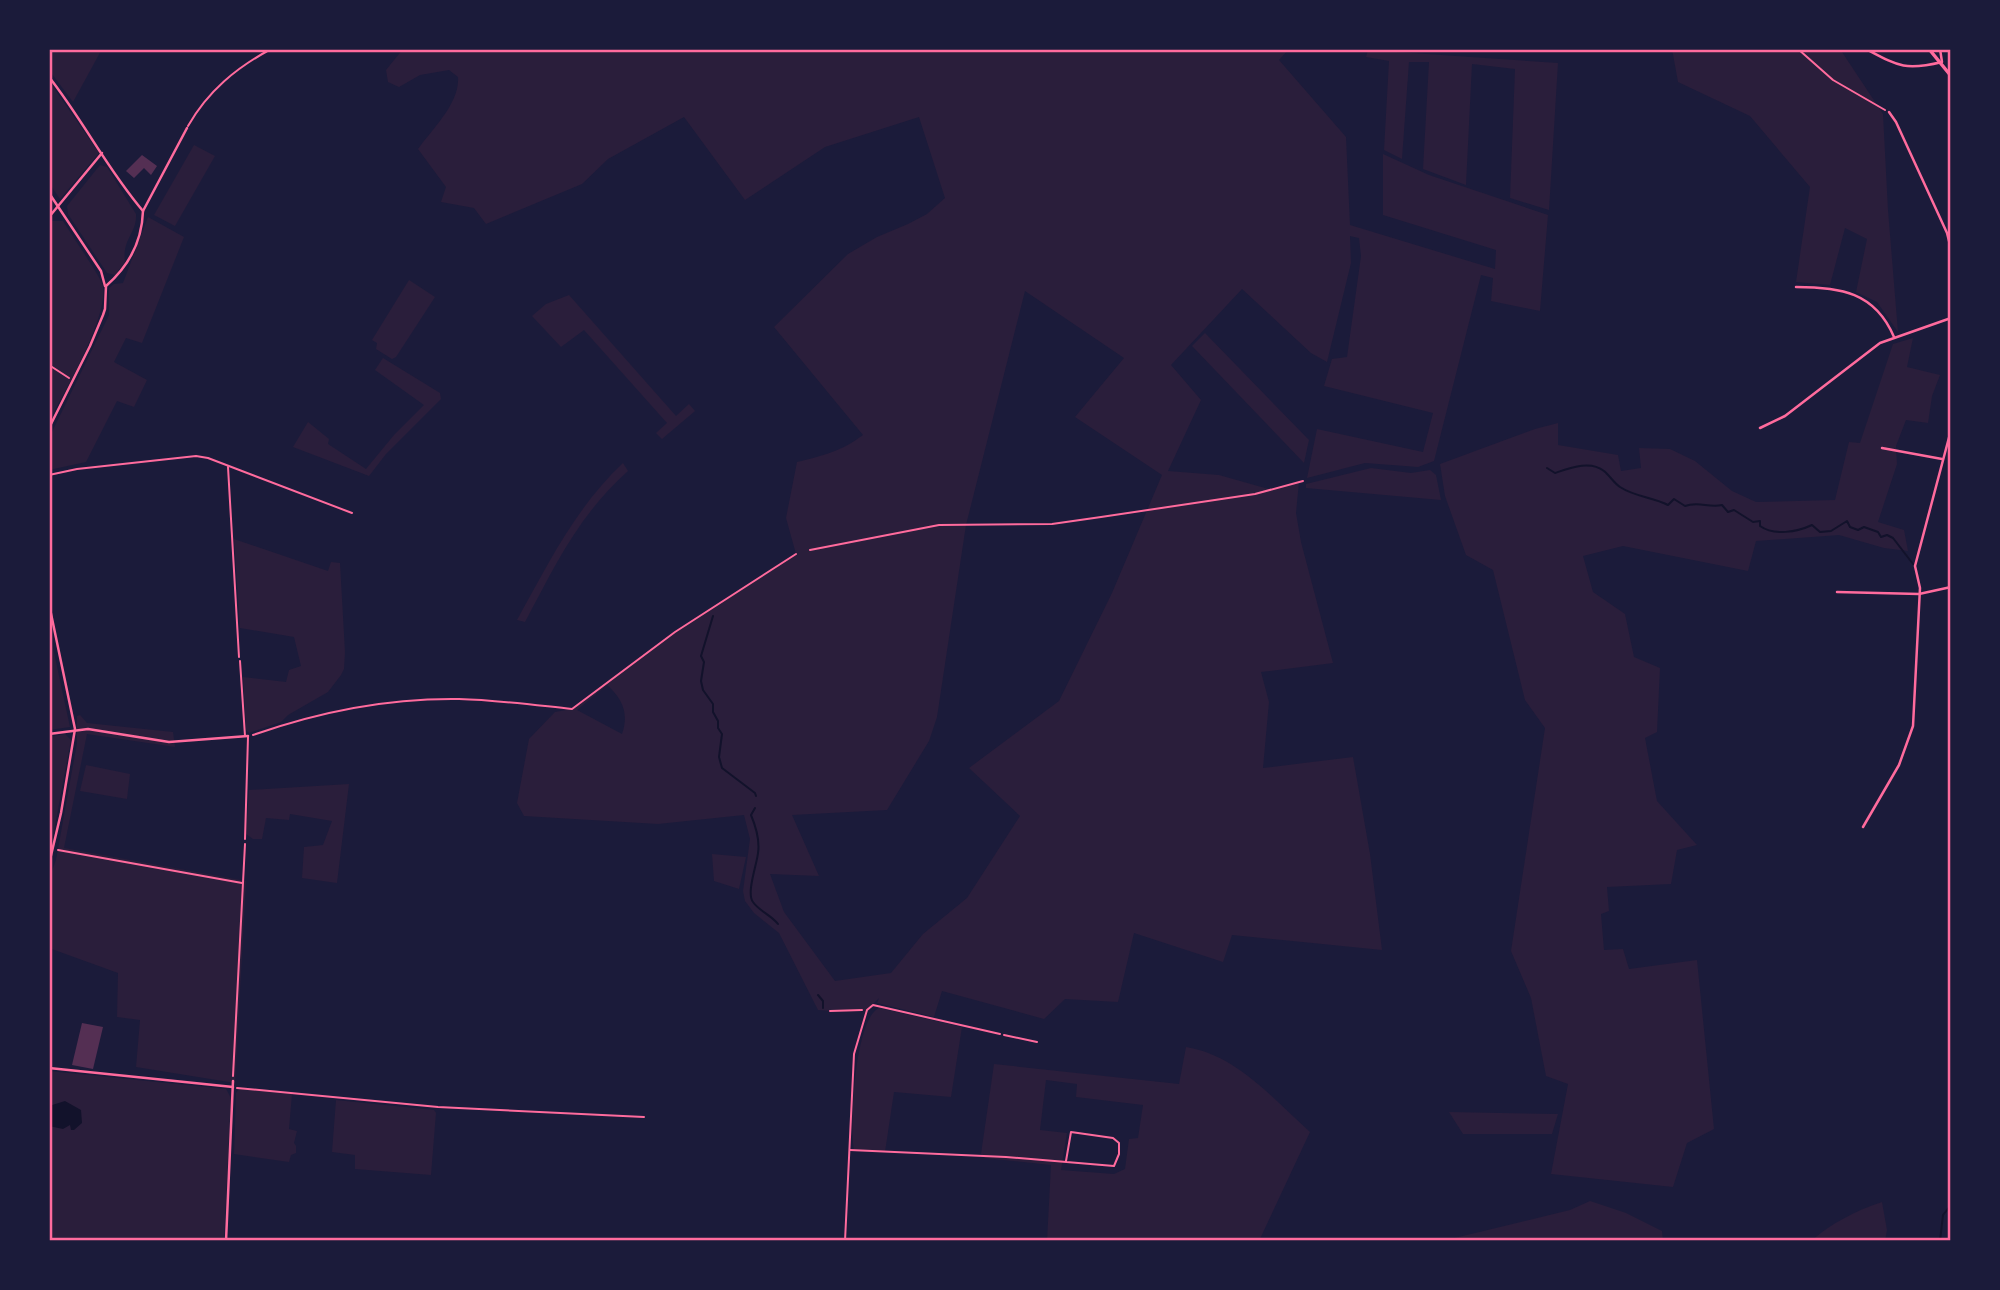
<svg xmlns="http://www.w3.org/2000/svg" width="2000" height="1290" viewBox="0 0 2000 1290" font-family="'Fira Sans Condensed',sans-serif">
<rect width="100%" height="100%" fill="#1b1b3a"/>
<g fill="#2a1e3b" fill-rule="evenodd">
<polygon points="49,49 102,49 73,102 49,70"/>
<path d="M403,49H1289L1279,60L1346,137L1350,225L1495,269L1496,250L1383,215V154L1429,175L1548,215L1540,311L1491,301L1493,278L1481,275L1434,461L1418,467L1365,463L1307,478L1317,429L1423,452L1433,413L1324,386L1332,359L1347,357L1361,256L1359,238L1350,236L1351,263L1327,362L1311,353L1242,289L1171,365L1201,400L1168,471L1219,475L1272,490L1299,482L1296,513L1301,542L1333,663L1261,672L1269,702L1263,768L1353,757L1370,854L1382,950L1232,935L1223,962L1134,933L1118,1002L1065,999L1044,1019L942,991L934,1017L877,1003L879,998L867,1010L847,1012L818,1010L779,933L754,913L745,901L743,891L750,839L744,815L658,824L524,816L517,803L529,739L555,712L572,709L675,632L796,554L786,518L797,462C822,456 842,451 863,435L774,327L848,254L877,237L908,224L927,214L945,198L919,117L825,147L745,200L684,117L608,159L582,184L486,224L474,208L441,202L446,187L418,149C432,129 460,103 458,77L449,70L420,75L399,87L388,82L386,70ZM1025,291L1124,358L1075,417L1162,475L1112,593L1059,701L969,768L1020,816L967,898L923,934L891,973L835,981L784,912L770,874L819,876L792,815L887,810L929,741L937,717L966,525ZM607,685C623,699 629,714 622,734L577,710Z"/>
<polygon points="1672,49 1840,49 1883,114 1888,210 1898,332 1877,302 1856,292 1867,239 1845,228 1830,285 1796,282 1810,187 1750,116 1678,82"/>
<polygon points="1368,50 1558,63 1549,210 1510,198 1515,69 1472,64 1466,185 1423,169 1429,62 1409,62 1402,159 1384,150 1389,61 1366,57"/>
<polygon points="49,81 99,153 60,199 49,183"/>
<polygon points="194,145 215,156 175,226 154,215"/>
<path d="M100,165L107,167L136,214C137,234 122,238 125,262L115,275L107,273L68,214L67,206Z"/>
<polygon points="148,217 184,237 142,343 126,338 114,362 147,380 134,407 117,401 86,462 49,470 49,438 109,315 109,288 114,284 123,283"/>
<path d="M51,221H63C70,233 101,277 103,286C108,319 64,392 49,422Z"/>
<polygon points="409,280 435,297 396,357 392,359 376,349 377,343 372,340"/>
<polygon points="569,295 676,416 689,404 695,411 662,439 656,433 667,423 584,330 561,347 532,316 546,304"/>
<polygon points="1205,333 1309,440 1304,463 1192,346"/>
<polygon points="1913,338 1907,367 1940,375 1932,396 1928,423 1906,420 1896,446 1897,464 1878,522 1904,530 1908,551 1884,548 1839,535 1756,541 1748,571 1623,546 1583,556 1593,592 1625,614 1634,657 1660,668 1657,732 1645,738 1657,801 1697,845 1677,850 1671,884 1607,887 1609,911 1601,914 1604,950 1623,949 1629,969 1697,960 1714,1129 1687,1143 1673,1187 1551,1174 1568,1084 1546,1076 1531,998 1511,951 1545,728 1525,700 1493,570 1466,555 1445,496 1440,464 1535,429 1558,423 1558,445 1618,455 1621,471 1641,468 1639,448 1670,449 1695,461 1732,491 1756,502 1835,500 1849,442 1860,443 1893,344"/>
<polygon points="383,358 440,393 441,399 386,454 369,476 293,447 308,422 329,439 328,444 366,469 394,435 424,405 375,370"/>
<path d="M623,463L628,471C578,516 556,564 525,622L517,620C548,564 576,507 623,463Z"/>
<polygon points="1371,468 1411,473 1430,470 1436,475 1441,500 1306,488 1306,484"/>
<polygon points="234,539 328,571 331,562 340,563 345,652 344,669 341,675 328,692 288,715 281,722 249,733 246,730 243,677 286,682 289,670 301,666 294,637 240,628"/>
<polygon points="49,641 52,643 70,727 49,730"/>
<polygon points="80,715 87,723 173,732 175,747 87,734 64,848 246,881 235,1083 136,1067 140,1020 117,1017 118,973 49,948 49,879 56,860 77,743 77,716"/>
<polygon points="65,734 71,740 51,847 49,846 49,737"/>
<polygon points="86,765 130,774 127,799 80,791"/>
<polygon points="349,784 337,883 302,878 304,847 323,845 332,821 290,814 289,820 266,818 262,839 253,839 246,834 249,790"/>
<polygon points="712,854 746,857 739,889 714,881"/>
<path d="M879,1008L962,1027L951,1097L894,1092L885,1152L854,1150C849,1126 855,1018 879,1008Z"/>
<path d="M1186,1047C1237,1055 1273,1099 1310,1132L1259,1241H1047L1051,1165L985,1158L981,1154L994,1064L1179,1084ZM1046,1080L1077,1084L1076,1097L1143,1105L1138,1138L1129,1139L1125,1169L1114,1174L1061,1170L1067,1133L1040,1130Z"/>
<polygon points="49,1071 226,1089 231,1098 224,1241 49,1241"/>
<polygon points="239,1089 292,1094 289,1129 297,1131 294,1143 296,1146 296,1153 291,1155 289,1162 234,1154 236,1093"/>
<polygon points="336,1100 434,1110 436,1113 431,1175 355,1169 355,1155 332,1152"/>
<polygon points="1449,1112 1558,1114 1552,1134 1463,1134"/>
<polygon points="1590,1201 1626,1213 1662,1231 1663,1241 1442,1241 1570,1210"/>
<path d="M1882,1202L1887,1230L1885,1241H1811C1832,1223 1855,1211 1882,1202Z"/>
</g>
<polygon fill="#12122b" points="65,1101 81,1110 82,1123 74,1130 71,1130 70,1125 63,1129 49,1126 49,1106"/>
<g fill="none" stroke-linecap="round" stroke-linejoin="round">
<g stroke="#12122b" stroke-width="2">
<path d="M1547,468L1555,473C1570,468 1590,460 1604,471C1610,476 1614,483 1620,487C1635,497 1653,497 1668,505L1674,499L1685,506C1698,501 1709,508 1722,505L1728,512L1734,510L1753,522L1760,521V526C1774,536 1797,532 1812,525L1820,532L1831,531L1847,521L1850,527L1858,530L1864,527L1878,532L1881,537L1887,535L1893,538L1913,564"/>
<polyline points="713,616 701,656 704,662 701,681 703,690 713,704 713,712 718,721 718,728 722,734 719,757 722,768 755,793 756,796"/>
<path d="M755,808L751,815C756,827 760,840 758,853C757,864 746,893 753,902C759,911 771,915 778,924"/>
<polyline points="818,995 823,1001 823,1008"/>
<polyline points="1940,1241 1943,1215 1951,1205"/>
</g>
</g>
<g fill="#542f53">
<polygon points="142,155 157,166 151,175 144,168 134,178 126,171"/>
<polygon points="82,1023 103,1027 93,1069 72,1065"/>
</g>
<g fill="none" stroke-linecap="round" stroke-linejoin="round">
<g stroke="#ff6b9d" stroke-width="2">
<polyline points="1798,49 1833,80 1885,110"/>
<path d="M188,126C208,91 236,68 271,49"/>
<polyline points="49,365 69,378"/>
<polyline points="228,467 239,657"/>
<polyline points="49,475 77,469 196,456 208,458 352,513"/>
<polyline points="810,550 939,525 1052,524 1101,517 1255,494 1303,481"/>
<path d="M253,735C318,712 389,698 459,699C497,700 534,705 572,709L675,632L796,554"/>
<polyline points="58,850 242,883"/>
<polyline points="830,1011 862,1010"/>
<polyline points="1004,1035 1037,1042"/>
<polyline points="233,1076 245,844"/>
<polyline points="237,1088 438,1107 644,1117"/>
</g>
<g stroke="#ff6b9d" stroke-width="2">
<polyline points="240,661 245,736"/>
<polyline points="245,839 248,737"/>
<polyline points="850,1150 1006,1157 1114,1166 1119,1154 1119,1143 1113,1138 1071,1132 1066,1161"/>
<polyline points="845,1241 854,1054 867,1010 873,1005 1000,1034"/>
</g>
<g stroke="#ff6b9d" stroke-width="2.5">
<path d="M1866,49C1898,66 1905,71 1942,62L1940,49"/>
<path d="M49,77C83,120 107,169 143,211"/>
<polyline points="1889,112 1896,122 1947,233 1951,249"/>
<polyline points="49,193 101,271 105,286"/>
<polyline points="49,217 102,153"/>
<path d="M1796,287C1840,287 1875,292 1894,337"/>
<path d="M49,428L90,346L103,315L105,309L106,286C129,266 142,242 143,211L187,128"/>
<polyline points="1760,428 1785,416 1880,343 1951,318"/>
<polyline points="1882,448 1942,459"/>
<polyline points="1837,592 1919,594 1951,587"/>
<polyline points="49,604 75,729 61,813 49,864"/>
<polyline points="49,734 88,729 169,742 248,736"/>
<polyline points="1863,827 1899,765 1913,726 1920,588 1915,566 1951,430"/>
<polyline points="49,1068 233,1087"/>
<polyline points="226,1241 233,1081"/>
</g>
<polyline stroke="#ff6b9d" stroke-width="3.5" points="1929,49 1951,76"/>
</g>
<rect width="2000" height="1290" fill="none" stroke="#1b1b3a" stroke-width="102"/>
<rect x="51" y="51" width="1898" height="1188" fill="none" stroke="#ff6b9d" stroke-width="2.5"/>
</svg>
